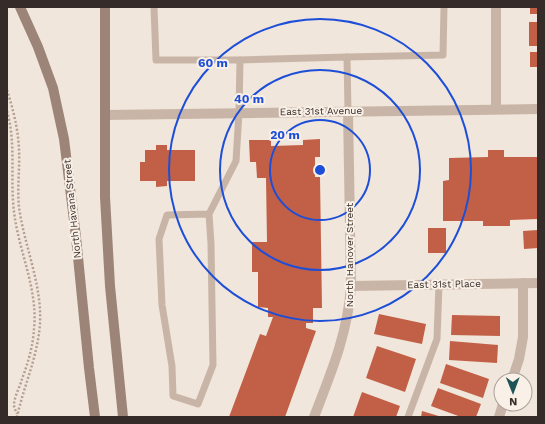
<svg xmlns="http://www.w3.org/2000/svg" width="545" height="424" viewBox="0 0 545 424" font-family="'Work Sans',sans-serif">
<rect width="100%" height="100%" fill="#f1e6db"/>
<g fill="#c26047">
<rect x="530" y="7" width="8" height="7"/>
<rect x="529" y="22" width="9" height="24"/>
<rect x="530" y="52" width="8" height="15"/>
<polygon points="320,139 320,157 315,157 315,177 320,177 322,308 313,308 313,323 306,323 306,328 316,331 285,417 229,417 260,334 266,336 273,317 268,317 268,308 258,307 258,272 252,272 252,242 267,242 266,178 257,178 256,162 250,162 249,140 271,140 271,146 303,145 303,140"/>
<polygon points="156,145 167,145 167,150 195,150 195,181 167,181 167,186 156,187 156,181 140,181 140,162 145,162 145,150 156,150"/>
<polygon points="488,150 504,150 504,157 538,157 538,219 510,220 510,226 483,226 483,221 443,221 443,181 449,180 449,158 488,157"/>
<rect x="428" y="228" width="18" height="25"/>
<polygon points="538,230 538,248 524,249 523,231"/>
<polygon points="379,314 426,324 422,344 374,334"/>
<polygon points="452,315 500,316 500,336 451,335"/>
<polygon points="450,341 498,345 497,363 449,360"/>
<polygon points="377,346 416,359 405,392 366,378"/>
<polygon points="446,364 489,379 483,398 440,383"/>
<polygon points="438,388 481,404 476,417 461,417 431,406"/>
<polygon points="362,392 400,406 396,417 353,417"/>
<polygon points="422,411 442,417 421,417"/>
</g>
<g fill="none" stroke-linecap="round" stroke-linejoin="round">
<g stroke="#b49f91" stroke-width="2.5" stroke-dasharray="2 2" stroke-linecap="butt">
<path d="M7,90C13,109 18,128 19,149C20,168 17,188 19,207C24,245 42,284 40,323C38,356 24,385 17,417"/>
<path d="M7,111C17,146 9,183 15,219C21,256 38,292 34,329C33,346 28,363 22,379C20,387 14,397 14,405C14,408 16,411 17,414"/>
</g>
<g stroke="#c9b5a7" stroke-width="7">
<polyline points="154,7 156,60 240,60"/>
<polyline points="347,57 443,55 444,7"/>
<polyline points="209,214 167,215 159,239 162,305 172,366 173,396 198,404 213,365 211,244 209,214 236,161 239,112 240,60 347,57 348,111"/>
<polyline points="408,417 437,339 439,284"/>
</g>
<g stroke="#c9b5a7" stroke-width="10">
<polyline points="496,109 496,7"/>
<polyline points="105,115 538,109"/>
<polyline points="351,286 538,283"/>
<polyline points="512,380 519,359 523,337 523,283"/>
<path d="M314,417C331,373 348,333 351,286L348,111"/>
<polyline points="499,417 503,404"/>
</g>
<g stroke="#9c8479" stroke-width="10">
<polyline points="20,7 38,47 53,88 64,139 76,237 89,368 95,417"/>
<polyline points="105,7 105,197 110,286 123,417"/>
</g>
</g>
<g fill="none" stroke="#1d4ed8" stroke-width="2">
<circle cx="320" cy="170" r="50"/>
<circle cx="320" cy="170" r="100"/>
<circle cx="320" cy="170" r="151"/>
</g>
<g text-anchor="middle" dominant-baseline="central" stroke-width="4" stroke-linejoin="round" paint-order="stroke">
<g font-size="10" fill="#352b28" stroke="#f9f0e7">
<text transform="translate(321 111) rotate(-1)">East 31st Avenue</text>
<text transform="translate(72 209) rotate(-96)">North Havana Street</text>
<text transform="translate(349 255) rotate(-90)">North Hanover Street</text>
<text transform="translate(444 284) rotate(-1)">East 31st Place</text>
</g>
</g>
<circle cx="320" cy="170" r="6" fill="#1d4ed8" stroke="#f9f0e7" stroke-width="2"/>
<g font-size="12" text-anchor="middle" font-weight="bold" fill="#1d4ed8" stroke="#f9f0e7" stroke-width="4" stroke-linejoin="round" paint-order="stroke">
<text x="213" y="67">60 m</text>
<text x="249" y="103">40 m</text>
<text x="285" y="139">20 m</text>
</g>
<rect width="545" height="424" fill="none" stroke="#352b28" stroke-width="16"/>
<g transform="translate(513 392) rotate(179)"><circle r="19" fill="#f9f0e7" stroke="#aba19b"/>
<path d="M0-3L7 15L0 10L-7 15Z" fill="#1e5456"/>
<text y="-6" font-size="11" font-weight="bold" text-anchor="middle" fill="#352b28">N</text>
</g>
</svg>
